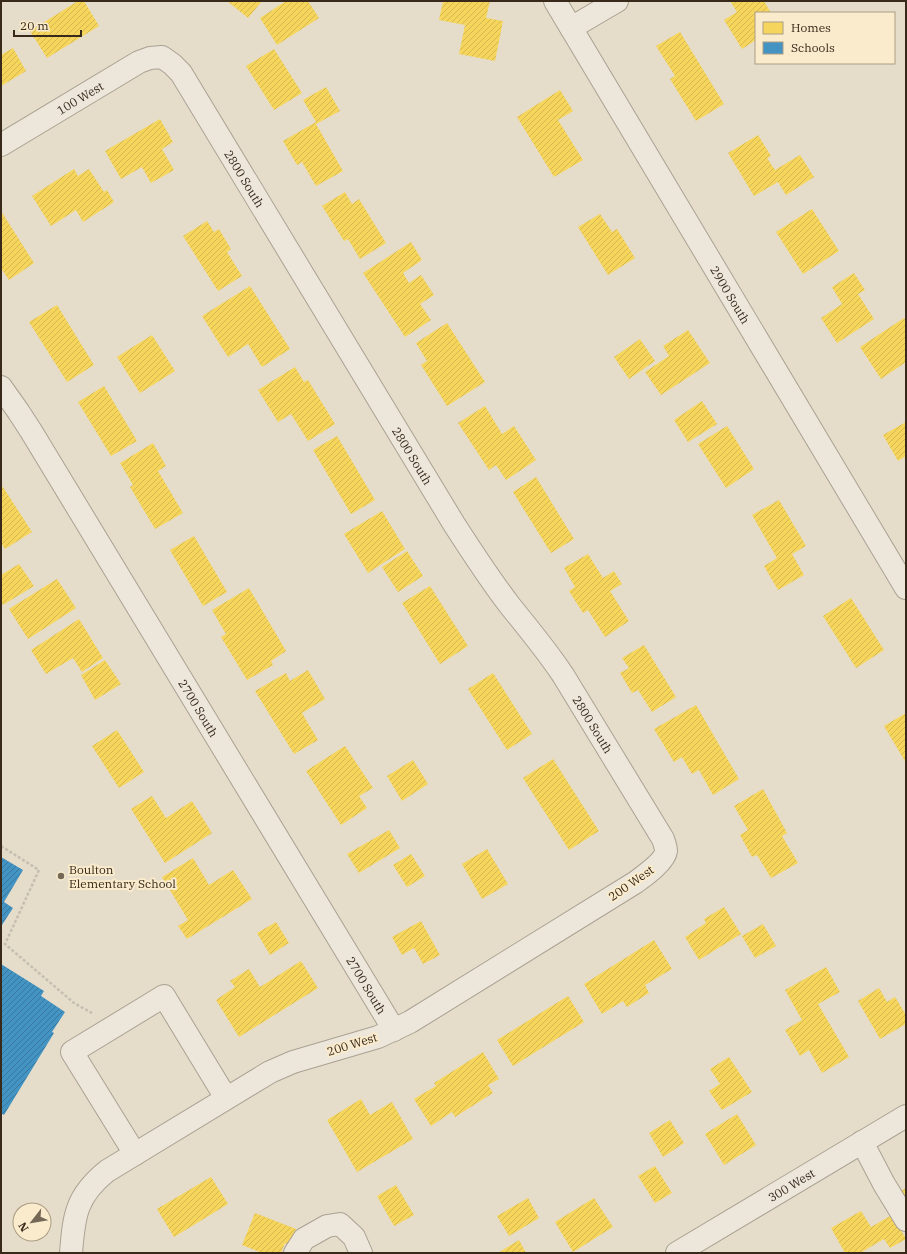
<svg xmlns="http://www.w3.org/2000/svg" width="907" height="1254" viewBox="0 0 907 1254" font-family="'IBM Plex Serif',serif">
<defs>
<pattern id="homes-hatch" width="6" height="6" patternUnits="userSpaceOnUse"><rect width="6" height="6" fill="#f6d55c"/><path d="M-1 1l2-2M0 6l6-6M5 7l2-2" fill="none" stroke="#d4b74f"/></pattern>
<pattern id="schools-hatch" width="6" height="6" patternUnits="userSpaceOnUse"><rect width="6" height="6" fill="#4393c3"/><path d="M-1 1l2-2M0 6l6-6M5 7l2-2" fill="none" stroke="#39789e"/></pattern>
</defs>
<rect width="100%" height="100%" fill="#e5ddc9"/>
<g fill="url(#homes-hatch)">
<polygon points="78,1 84,1 99,26 47,58 30,31"/>
<polygon points="227,1 262,1 248,18"/>
<polygon points="286,1 308,1 319,18 277,45 260,18"/>
<polygon points="443,1 490,1 486,18 503,21 495,61 459,54 465,25 439,20"/>
<polygon points="730,1 764,1 771,13 756,13 756,40 742,49 724,20 737,12"/>
<polygon points="680,32 724,104 696,121 670,79 675,76 656,46"/>
<polygon points="13,48 26,71 1,86 1,55"/>
<polygon points="274,49 302,93 274,110 246,66"/>
<polygon points="326,87 340,111 316,124 343,171 316,186 302,162 297,165 283,141 316,122 303,100"/>
<polygon points="560,90 573,111 558,120 583,160 554,177 517,117"/>
<polygon points="160,119 173,142 162,149 174,170 151,183 142,167 121,179 105,151"/>
<polygon points="758,135 771,156 767,158 775,170 800,155 814,177 786,195 778,182 754,196 728,153"/>
<polygon points="74,169 78,176 89,169 104,192 107,190 114,202 83,222 76,210 51,226 32,196"/>
<polygon points="345,192 352,204 359,199 386,243 360,259 348,239 344,241 322,206"/>
<polygon points="812,209 839,251 803,274 776,232"/>
<polygon points="1,211 34,263 9,280 1,268"/>
<polygon points="600,214 612,232 617,229 635,258 608,275 578,227"/>
<polygon points="207,221 214,232 219,229 231,249 227,252 242,276 218,291 183,236"/>
<polygon points="411,242 422,260 403,273 409,283 421,275 434,295 420,304 431,320 405,337 363,273"/>
<polygon points="854,273 865,290 858,294 874,319 837,343 821,318 842,304 832,287"/>
<polygon points="250,286 290,349 262,367 248,344 228,357 202,316"/>
<polygon points="57,305 94,365 67,382 29,322"/>
<polygon points="904,318 906,321 906,362 881,379 860,347"/>
<polygon points="447,323 485,382 447,406 421,365 427,361 416,343"/>
<polygon points="688,330 710,363 661,395 645,372 669,356 663,346"/>
<polygon points="152,335 175,371 140,393 117,357"/>
<polygon points="640,339 655,361 629,379 614,357"/>
<polygon points="295,367 304,382 308,380 335,424 308,441 291,414 278,422 258,390"/>
<polygon points="104,386 137,441 111,456 78,402"/>
<polygon points="702,401 717,424 688,442 674,420"/>
<polygon points="485,406 502,434 514,426 536,460 506,480 496,465 489,470 458,423"/>
<polygon points="906,422 906,456 898,461 883,435"/>
<polygon points="727,426 754,469 726,488 698,444"/>
<polygon points="337,436 375,500 351,514 313,450"/>
<polygon points="153,443 166,466 158,471 183,513 155,529 130,487 133,485 120,463"/>
<polygon points="536,477 574,539 551,553 513,492"/>
<polygon points="3,487 32,532 5,549 1,543 1,488"/>
<polygon points="779,500 806,546 792,554 804,575 778,590 764,566 777,558 752,515"/>
<polygon points="382,511 405,549 368,573 344,534"/>
<polygon points="194,536 227,592 203,606 170,550"/>
<polygon points="407,551 423,576 398,592 382,567"/>
<polygon points="588,554 603,578 614,571 622,584 610,591 629,621 605,637 588,610 583,613 569,591 575,587 564,568"/>
<polygon points="19,564 34,586 3,605 1,601 1,575"/>
<polygon points="57,579 76,608 28,639 9,609"/>
<polygon points="430,586 468,646 440,664 402,603"/>
<polygon points="249,588 286,651 271,661 273,665 247,680 221,637 226,634 212,610"/>
<polygon points="851,598 884,650 856,668 823,616"/>
<polygon points="79,619 103,658 82,672 73,658 46,674 31,650"/>
<polygon points="644,645 676,697 652,712 638,690 632,693 620,673 629,668 622,658"/>
<polygon points="105,660 121,684 95,700 81,675"/>
<polygon points="308,670 325,699 302,713 318,740 294,754 255,691 286,673 290,681"/>
<polygon points="493,673 532,734 507,750 468,689"/>
<polygon points="696,705 739,779 713,795 699,770 692,774 682,757 674,762 654,729"/>
<polygon points="906,713 906,763 884,726"/>
<polygon points="117,730 144,772 119,788 92,746"/>
<polygon points="345,746 373,788 359,796 367,808 341,825 306,771"/>
<polygon points="553,759 599,831 569,850 523,778"/>
<polygon points="413,760 428,784 402,801 387,776"/>
<polygon points="763,789 787,833 782,836 798,863 771,878 757,855 752,857 740,835 748,830 734,806"/>
<polygon points="152,796 166,818 192,801 212,833 165,863 131,809"/>
<polygon points="389,830 400,848 359,873 347,854"/>
<polygon points="487,849 508,884 482,899 462,864"/>
<polygon points="411,854 425,876 407,887 393,865"/>
<polygon points="193,858 209,885 233,870 252,899 187,939 178,926 188,920 162,877"/>
<polygon points="724,907 741,934 699,960 685,937 706,923 704,919"/>
<polygon points="421,921 440,955 423,964 414,948 402,955 392,937"/>
<polygon points="276,922 289,943 270,955 257,933"/>
<polygon points="763,924 776,946 755,958 742,936"/>
<polygon points="654,940 672,969 645,985 649,993 627,1007 623,1001 602,1014 584,984"/>
<polygon points="301,961 318,988 239,1037 216,1000 235,987 230,981 249,969 260,987"/>
<polygon points="826,967 840,992 818,1004 849,1057 822,1073 809,1050 800,1056 785,1030 802,1020 785,990"/>
<polygon points="879,988 887,1002 895,997 906,1015 906,1024 880,1039 858,1001"/>
<polygon points="568,996 584,1022 513,1066 497,1040"/>
<polygon points="483,1052 499,1079 488,1085 493,1093 455,1117 452,1112 431,1126 414,1099 436,1086 434,1083"/>
<polygon points="729,1057 752,1092 722,1110 709,1091 720,1084 710,1069"/>
<polygon points="361,1099 370,1115 392,1102 413,1139 357,1172 327,1120"/>
<polygon points="737,1114 756,1145 724,1165 705,1134"/>
<polygon points="670,1120 684,1143 663,1157 649,1133"/>
<polygon points="655,1166 672,1193 655,1203 638,1176"/>
<polygon points="211,1177 228,1204 174,1237 157,1209"/>
<polygon points="396,1185 414,1215 394,1226 377,1196"/>
<polygon points="906,1188 906,1203 899,1192"/>
<polygon points="528,1198 539,1218 509,1236 497,1216"/>
<polygon points="594,1198 613,1227 573,1252 555,1222"/>
<polygon points="861,1211 871,1227 892,1215 906,1239 890,1248 884,1239 860,1253 845,1253 831,1228"/>
<polygon points="255,1213 296,1229 289,1245 285,1243 281,1253 262,1253 242,1245"/>
<polygon points="519,1240 526,1253 498,1253"/>
</g>
<g fill="url(#schools-hatch)">
<polygon points="1,857 23,870 4,902 13,908 2,925 1,924"/>
<polygon points="1,964 44,991 41,996 65,1012 52,1032 54,1033 4,1115 1,1113"/>
</g>
<g fill="none" stroke-linecap="round" stroke-linejoin="round">
<g stroke="#aaa193" stroke-width="24">
<g id="minor">
<path id="s1" d="M555,1L906,588"/>
<polyline points="571,28 617,1"/>
<path id="s2" d="M1,145L139,62L150,58L162,57L172,64L181,73L454,524C472,552 490,580 511,607C529,629 547,651 563,675L663,839C664,842 666,847 666,851C665,861 644,876 636,882L410,1022L378,1037L293,1062L270,1072L107,1171C76,1196 74,1215 71,1253"/>
<path id="s3" d="M1,387L18,411L31,431L394,1030"/>
<polyline points="862,1142 884,1184 906,1220"/>
<polyline points="135,1154 72,1052 164,996 226,1098"/>
<polyline points="295,1253 304,1239 327,1226 340,1224 354,1237 361,1253"/>
<path id="s4" d="M677,1253L906,1116"/>
</g>
</g>
<polyline stroke="#c5beb2" stroke-width="2.5" stroke-dasharray="3 2" stroke-linecap="butt" points="1,846 39,870 5,944 74,1003 92,1013"/>
<use href="#minor" stroke="#ede7db" stroke-width="22"/>
</g>
<circle fill="#756857" stroke="#f9ebcc" stroke-width="1.5" cx="61" cy="876" r="4"/>
<g text-anchor="middle" dominant-baseline="central" stroke-width="4" stroke-linejoin="round" paint-order="stroke">
<g font-size="12" fill="#38291a" stroke="#f9ebcc">
<text stroke="none"><textPath href="#s2" startOffset="92">100 West</textPath></text>
<text stroke="none"><textPath href="#s2" startOffset="333">2800 South</textPath></text>
<text stroke="none"><textPath href="#s1" startOffset="342">2900 South</textPath></text>
<text stroke="none"><textPath href="#s2" startOffset="657">2800 South</textPath></text>
<text stroke="none"><textPath href="#s3" startOffset="377">2700 South</textPath></text>
<text stroke="none"><textPath href="#s2" startOffset="981">2800 South</textPath></text>
<text transform="translate(631 883) rotate(-35)">200 West</text>
<text stroke="none"><textPath href="#s3" startOffset="701">2700 South</textPath></text>
<text transform="translate(352 1044) rotate(-17)">200 West</text>
<text stroke="none"><textPath href="#s4" startOffset="133">300 West</textPath></text>
</g>
<g font-size="12" fill="#38291a" stroke="#f9ebcc" text-anchor="start">
<text x="69" y="869">Boulton<tspan x="69" dy="14">Elementary School</tspan></text>
</g>
</g>
<rect width="907" height="1254" fill="none" stroke="#38291a" stroke-width="4"/>
<rect x="755" y="12" width="140" height="52" fill="#f9ebcc" stroke="#ac9d85"/>
<rect x="763" y="22" width="20" height="12" fill="#f6d55c" stroke="#ac9d85"/>
<text x="791" y="32" font-size="12" fill="#38291a">Homes</text>
<rect x="763" y="42" width="20" height="12" fill="#4393c3" stroke="#ac9d85"/>
<text x="791" y="52" font-size="12" fill="#38291a">Schools</text>
<g transform="translate(32 1222) rotate(239)"><circle r="19" fill="#f9ebcc" stroke="#ac9d85"/>
<path d="M0-3L7 15L0 10L-7 15Z" fill="#756857"/>
<text y="-6" font-size="11" font-weight="bold" text-anchor="middle" fill="#38291a">N</text>
</g>
<path d="M14 30v6h67v-6" fill="none" stroke="#38291a" stroke-width="2"/>
<text x="20" y="30" font-size="12" fill="#38291a" stroke="#f9ebcc" stroke-width="3" paint-order="stroke">20 m</text>
</svg>
